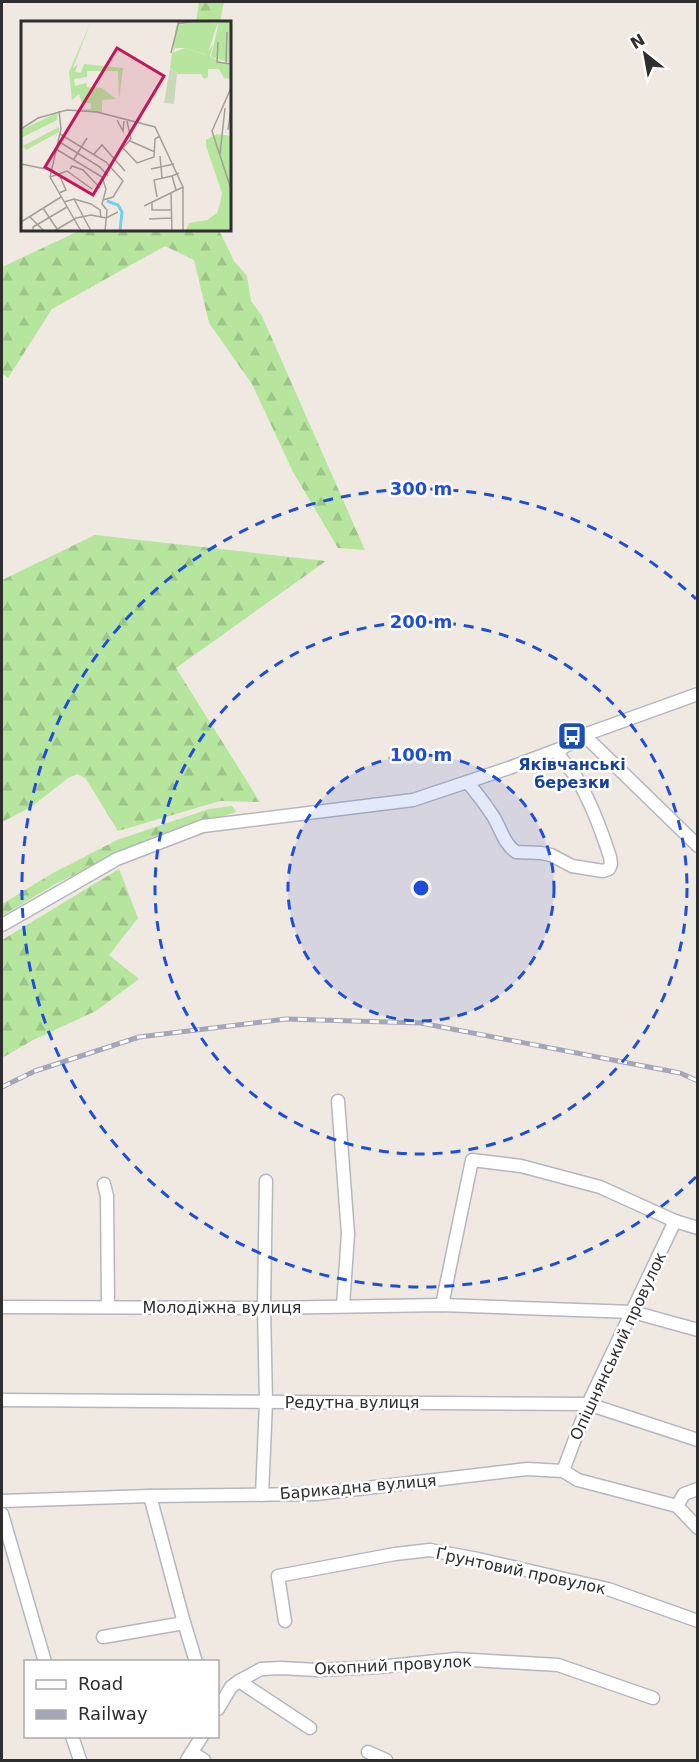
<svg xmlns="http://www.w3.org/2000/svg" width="699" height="1762" viewBox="0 0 699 1762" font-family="'DejaVu Sans',sans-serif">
<defs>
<pattern id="forest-firs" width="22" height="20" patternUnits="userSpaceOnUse" patternTransform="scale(1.5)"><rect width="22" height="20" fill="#b6e59e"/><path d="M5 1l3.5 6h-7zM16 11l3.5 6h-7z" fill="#9dc588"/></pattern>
</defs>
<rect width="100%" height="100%" fill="#efe9e1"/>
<g fill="url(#forest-firs)">
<polygon points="199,2 224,2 220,22 196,22"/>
<polygon points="81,230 219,230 234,261 247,276 251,301 262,316 365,550 338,548 293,472 252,384 209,323 194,260 165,246 52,309 8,378 2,373 2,267"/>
<polygon points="95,535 326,561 176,668 260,802 220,801 118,831 86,779 78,774 68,778 31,807 2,822 2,580"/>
<polygon points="232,806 236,812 155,836 57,883 2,916 2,904 53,873 117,840 209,809"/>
<polygon points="119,869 138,918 109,955 139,979 96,1011 33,1040 2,1058 2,940"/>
</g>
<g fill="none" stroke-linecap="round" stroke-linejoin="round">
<g stroke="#b4b7c1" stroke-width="15">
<g id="minor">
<polyline points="584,735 698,846"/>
<path d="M467,782C477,793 485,804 493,816C501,829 504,844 516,852L541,853L551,855L572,866L603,871L609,869L611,864L610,857C601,829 591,802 576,777C570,767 561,762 557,750"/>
<polyline points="2,925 117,859 203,826 413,800 509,768 562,748 584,735 698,694"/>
<polyline points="338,1101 348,1234 343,1306"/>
<polyline points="104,1184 107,1196 108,1307"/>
<polyline points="442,1305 472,1160 521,1166 600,1187 675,1221 698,1228"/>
<polyline points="2,1307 264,1308 442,1305 633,1312 698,1330"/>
<polyline points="2,1400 588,1404 698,1440"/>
<polyline points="563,1471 588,1404 675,1221"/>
<polyline points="262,1495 266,1402 264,1308 266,1181"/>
<polyline points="150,1496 183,1619 196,1662"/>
<polyline points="2,1501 150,1496 316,1494 527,1469 563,1471 578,1480 677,1506 698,1528"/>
<polyline points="677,1506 684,1494 698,1489"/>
<polyline points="2,1514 45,1662"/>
<polyline points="285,1621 278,1576 395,1554 430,1550 478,1559 608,1589 698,1621"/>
<polyline points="103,1637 184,1623"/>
<polyline points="239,1681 310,1728"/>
<polyline points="218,1709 231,1687 239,1681 261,1669 281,1668 317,1670 379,1667 456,1659 558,1665 653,1698"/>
<polyline points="72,1736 80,1760"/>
<polyline points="368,1752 386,1760"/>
<polyline points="193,1753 204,1760"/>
<polyline points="187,1760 202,1736"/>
</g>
</g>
<use href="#minor" stroke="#fff" stroke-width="12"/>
<g stroke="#a3a6b8" stroke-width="5">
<polyline id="rail" points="2,1087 35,1071 139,1037 286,1019 421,1023 680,1073 698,1081"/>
</g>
<use href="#rail" stroke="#fff" stroke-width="3" stroke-dasharray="9" stroke-linecap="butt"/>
</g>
<circle cx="421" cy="888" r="133" fill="#1d4ed8" fill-opacity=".12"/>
<g fill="none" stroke="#1d4ed8" stroke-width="3" stroke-dasharray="10 8">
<circle cx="421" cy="888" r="133"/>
<circle cx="421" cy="888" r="266"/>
<path d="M696 1177A399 399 0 1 1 696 599"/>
</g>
<defs>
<g id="bus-square" transform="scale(1.5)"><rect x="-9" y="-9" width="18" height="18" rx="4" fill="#1a4fb4" stroke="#fff"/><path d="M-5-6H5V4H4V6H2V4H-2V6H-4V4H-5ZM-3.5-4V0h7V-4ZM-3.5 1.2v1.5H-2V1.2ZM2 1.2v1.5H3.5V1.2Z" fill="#fff"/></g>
</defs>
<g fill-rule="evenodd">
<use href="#bus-square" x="572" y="736"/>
</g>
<g text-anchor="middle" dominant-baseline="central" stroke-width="5" stroke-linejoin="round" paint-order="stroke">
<g font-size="16" font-weight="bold" fill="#164399" stroke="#fff">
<text x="572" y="764">Яківчанські<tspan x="572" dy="18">березки</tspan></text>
</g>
<g font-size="16" fill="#2e2e2e" stroke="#fff">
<text x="222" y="1307">Молодіжна вулиця</text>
<text transform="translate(618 1346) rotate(-65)">Опішнянський провулок</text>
<text x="352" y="1402">Редутна вулиця</text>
<text transform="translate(358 1487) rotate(-5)">Барикадна вулиця</text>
<text transform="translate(521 1571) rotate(12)">Ґрунтовий провулок</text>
<text transform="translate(393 1665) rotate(-3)">Окопний провулок</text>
</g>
</g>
<g transform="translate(21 21)">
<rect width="210" height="210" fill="#efe9e1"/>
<path d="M192,23L189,36L208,44L210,58L203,57L198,48H187V56L183,58L180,53H157L149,47L151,32L164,27L185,34Z" fill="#b6e59e"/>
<path d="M70,0L52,47L57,43L54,51L60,52L63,43L102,47L98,79L97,50H66V56L53,58L54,65L65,62L66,66L81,67L95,78L81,79V91L43,89L70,88V82H61L58,73L51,79L48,51ZM175,0L197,2L186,34L164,27H154L152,31L155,5ZM36,92V99L0,117L2,108ZM38,106V111L5,129L2,125Z" fill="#b6e59e"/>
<path d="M149,48L156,52L153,83L143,82Z" fill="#c8d9b8"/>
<path d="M198,0H210V42L190,36ZM196,113L210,115V210H165L168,202L186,199L196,192L199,183L201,172L185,125V119Z" fill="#b6e59e"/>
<path fill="none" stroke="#75cff0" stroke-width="3" d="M86,180L97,184L101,191L99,210"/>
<path fill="none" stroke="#a29e99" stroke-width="1.5" d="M156,3L174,0M197,21L196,41L210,43M150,32L158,0M205,43L206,11M210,67L191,110L210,168M38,90L40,108L29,156L60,210M96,99L102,110L103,100M106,100L110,118L102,127L116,142L133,136L134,118L139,115M0,108L17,97L46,89L76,91L134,106L162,166V210M207,109L210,88M39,113L85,141L102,160L92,176L82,179M37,120L79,146L87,155M109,120L134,131M35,128L81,156L85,168L81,183L86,189L84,210M73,133L81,124L104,150M199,133L204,87M139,135L141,157M53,138L66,117M0,143L30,149M49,148L51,145L62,149L79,167M130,148L153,143M38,153L45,169L38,172M29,156L46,150L71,168M155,169L151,155L158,152M150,172L151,210M136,176L133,159L151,155M53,178L70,210M43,181L53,178L70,183L79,189L80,197M131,182V189H150M123,185L162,166M22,187L36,208M8,195L23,210M128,198L150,197M0,201L40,176M12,210V206L46,186M33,210L55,197L70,194L85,197L97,191"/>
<path fill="#c2185b" fill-opacity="0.15" stroke="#c2185b" stroke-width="3" d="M96,27L143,55L72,174L24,146Z"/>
<rect width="210" height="210" fill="none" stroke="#2e2e2e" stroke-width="3"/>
</g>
<circle cx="421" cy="888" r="9" fill="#1d4ed8" stroke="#fff" stroke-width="3"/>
<g font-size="18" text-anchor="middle" font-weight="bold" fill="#1d4ed8" stroke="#fff" stroke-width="5" stroke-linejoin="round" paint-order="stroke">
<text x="421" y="495">300 m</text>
<text x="421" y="628">200 m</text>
<text x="421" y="761">100 m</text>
</g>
<rect width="699" height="1762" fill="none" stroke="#2e2e2e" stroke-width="6"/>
<rect x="24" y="1660" width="195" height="78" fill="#ffffff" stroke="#ababab" stroke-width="1.5"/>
<rect x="36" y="1680" width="30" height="9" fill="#ffffff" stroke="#ababab" stroke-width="1.5"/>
<text x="78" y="1690" font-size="18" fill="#2e2e2e">Road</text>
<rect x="36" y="1710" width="30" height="9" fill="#a3a6b8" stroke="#ababab" stroke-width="1.5"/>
<text x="78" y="1720" font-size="18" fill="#2e2e2e">Railway</text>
<g transform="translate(645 54) rotate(329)" stroke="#ffffff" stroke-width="4.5" paint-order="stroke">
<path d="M0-4.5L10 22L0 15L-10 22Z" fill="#2e2e2e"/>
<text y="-9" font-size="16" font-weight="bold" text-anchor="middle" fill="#2e2e2e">N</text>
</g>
</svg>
